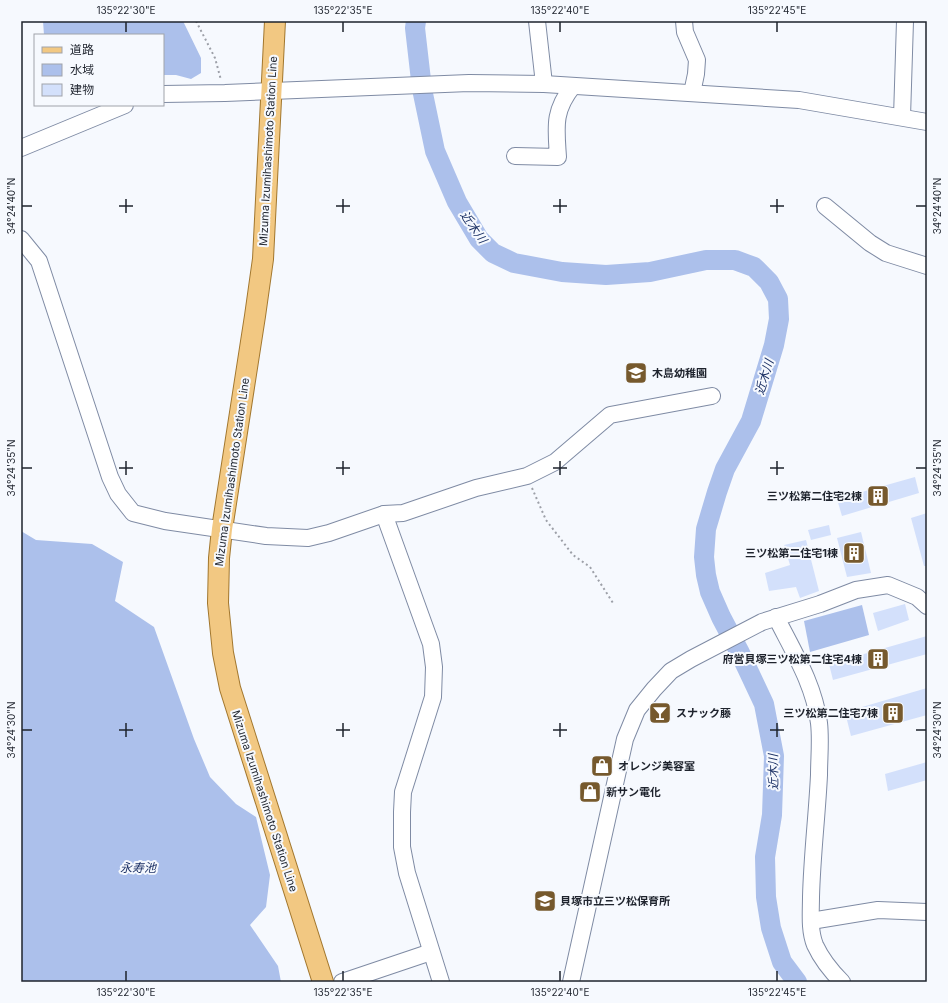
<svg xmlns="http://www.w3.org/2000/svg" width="948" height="1003" viewBox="0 0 948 1003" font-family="Inter,'Noto Sans JP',sans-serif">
<rect width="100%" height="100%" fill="#f6f9fe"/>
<g fill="#acc0eb">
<polygon points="43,21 183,21 201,58 201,73 191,79 176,75 163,75 163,35 44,35"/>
<polygon points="21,531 36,540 92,544 123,562 115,601 154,627 194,739 210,777 236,804 256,817 270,875 266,907 250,925 278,966 281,982 21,982 21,892 22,866 21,858"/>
<polygon points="862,605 869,635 810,652 804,621"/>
</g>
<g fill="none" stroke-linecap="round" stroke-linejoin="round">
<polyline stroke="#acc0eb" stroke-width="20" points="416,21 415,28 422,89 435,151 457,202 479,239 493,253 514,263 562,272 606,275 650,272 706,260 735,260 754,267 769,282 778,299 779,319 774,345 751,421 725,469 717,492 706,529 704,557 706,575 710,592 721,617 740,653 764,704 774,756 772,815 765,857 766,897 771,928 782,962 797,982"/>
</g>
<g fill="#d3e0fb">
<polygon points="915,477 919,493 842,516 837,499"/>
<polygon points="927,513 927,566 924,566 911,518"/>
<polygon points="829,525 831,535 811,540 808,530"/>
<polygon points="861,532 871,573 847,577 837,538"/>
<polygon points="806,540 819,591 800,598 796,587 769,591 765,573 790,565 784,545"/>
<polygon points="905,604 909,620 878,631 873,613"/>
<polygon points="927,636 927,654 833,680 829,664"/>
<polygon points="927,688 927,715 851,736 845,712"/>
<polygon points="927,762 927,780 888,791 885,774"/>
</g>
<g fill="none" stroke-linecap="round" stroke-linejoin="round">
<g stroke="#7f8ba4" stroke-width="18">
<g id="minor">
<polyline points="537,21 544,84"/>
<polyline points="684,21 685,32 697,60 696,74 692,93"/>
<polyline points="163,94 225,93 469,83 544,84 799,100 927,122"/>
<polyline points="902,117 905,21"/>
<polyline points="21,148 125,105"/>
<path d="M515,156L558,157C556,127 553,111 573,86"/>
<polyline points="825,206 870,243 886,253 927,266"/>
<polyline points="21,239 39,261 110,477 118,494 133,513 165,521 266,536 308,538 329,533 384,514 403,513 476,488 527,476 555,462 610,415 712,396"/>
<polyline points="384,514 431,644 434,667 433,697 403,792 402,812 402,847 407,873 441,982"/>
<path d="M776,617C793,651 814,684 819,723C821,740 819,758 819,775C817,816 812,856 811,897C811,912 809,930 815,945C821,958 832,972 842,982"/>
<polyline points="811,921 878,910 927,912"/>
<polyline points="342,982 431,952"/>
<polyline points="571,982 625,739 637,710 654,689 671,671 691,659 762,622 820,604 856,590 888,585 917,597 927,606"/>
</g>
</g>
<g stroke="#a2772e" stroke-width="22">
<polyline id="major" points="275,21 263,259 255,316 222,529 219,558 218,603 223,653 230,688 323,982"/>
</g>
<g stroke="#9da0a8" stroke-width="2" stroke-dasharray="2 3" stroke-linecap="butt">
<polyline points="196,21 215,58 221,80"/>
<polyline points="532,488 546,520 573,555 590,567 613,603"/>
</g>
<use href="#minor" stroke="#fff" stroke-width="16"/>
<use href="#major" stroke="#f2c882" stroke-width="20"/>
</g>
<path fill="none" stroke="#1e232d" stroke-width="1.5" d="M126,22V32M343,22V32M560,22V32M777,22V32M126,199V213M343,199V213M560,199V213M777,199V213M22,206H32M119,206H133M336,206H350M553,206H567M770,206H784M916,206H926M126,461V475M343,461V475M560,461V475M777,461V475M22,468H32M119,468H133M336,468H350M553,468H567M770,468H784M916,468H926M126,723V737M343,723V737M560,723V737M777,723V737M22,730H32M119,730H133M336,730H350M553,730H567M770,730H784M916,730H926M126,971V981M343,971V981M560,971V981M777,971V981"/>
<defs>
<g id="school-square" transform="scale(1.15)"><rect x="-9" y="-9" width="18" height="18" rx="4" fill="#76592d" stroke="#f6f9fe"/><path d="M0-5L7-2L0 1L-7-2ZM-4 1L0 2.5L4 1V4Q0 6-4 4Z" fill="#fff"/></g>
<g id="building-square" transform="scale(1.15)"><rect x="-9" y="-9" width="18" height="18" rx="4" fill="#76592d" stroke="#f6f9fe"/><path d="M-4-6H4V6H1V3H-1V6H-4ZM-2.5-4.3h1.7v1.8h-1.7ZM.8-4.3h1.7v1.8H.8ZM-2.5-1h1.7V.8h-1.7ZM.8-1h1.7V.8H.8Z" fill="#fff"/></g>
<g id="bar-square" transform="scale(1.15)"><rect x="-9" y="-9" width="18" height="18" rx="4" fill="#76592d" stroke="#f6f9fe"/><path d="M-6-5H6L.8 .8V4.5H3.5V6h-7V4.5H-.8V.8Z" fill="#fff"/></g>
<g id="shop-square" transform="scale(1.15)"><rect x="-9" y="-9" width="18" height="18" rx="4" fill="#76592d" stroke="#f6f9fe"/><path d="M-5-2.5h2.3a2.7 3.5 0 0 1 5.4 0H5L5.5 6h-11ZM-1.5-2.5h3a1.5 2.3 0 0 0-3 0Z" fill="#fff"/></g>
</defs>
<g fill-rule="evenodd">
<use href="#school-square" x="636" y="373"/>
<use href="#building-square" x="878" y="496"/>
<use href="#building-square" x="854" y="553"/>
<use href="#building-square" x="878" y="659"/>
<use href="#bar-square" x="660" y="713"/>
<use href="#building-square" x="893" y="713"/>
<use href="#shop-square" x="602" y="766"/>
<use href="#shop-square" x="590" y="792"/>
<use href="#school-square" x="545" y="901"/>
</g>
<g text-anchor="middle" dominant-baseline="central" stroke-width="4" stroke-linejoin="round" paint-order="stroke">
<g font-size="11" fill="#1e232d" stroke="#f6f9fe">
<text transform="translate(268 151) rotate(-87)">Mizuma Izumihashimoto Station Line</text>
<text transform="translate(232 472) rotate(-82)">Mizuma Izumihashimoto Station Line</text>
<text transform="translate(265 801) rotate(72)">Mizuma Izumihashimoto Station Line</text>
</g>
<g font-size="11" font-weight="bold" fill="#1e232d" stroke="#f6f9fe" text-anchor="start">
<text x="652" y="373">木島幼稚園</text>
<text x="862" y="496" text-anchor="end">三ツ松第二住宅2棟</text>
<text x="838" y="553" text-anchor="end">三ツ松第二住宅1棟</text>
<text x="862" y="659" text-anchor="end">府営貝塚三ツ松第二住宅4棟</text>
<text x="676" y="713">スナック藤</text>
<text x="878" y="713" text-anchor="end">三ツ松第二住宅7棟</text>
<text x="618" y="766">オレンジ美容室</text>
<text x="606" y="792">新サン電化</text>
<text x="560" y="901">貝塚市立三ツ松保育所</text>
</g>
<g font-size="12" font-style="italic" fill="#1c3165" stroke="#f6f9fe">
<text transform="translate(474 227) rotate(55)">近木川</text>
<text transform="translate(764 377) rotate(-73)">近木川</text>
<text transform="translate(773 772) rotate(-91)">近木川</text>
<text x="138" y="867">永寿池</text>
</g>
</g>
<rect width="948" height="1003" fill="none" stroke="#f6f9fe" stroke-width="44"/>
<rect x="34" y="34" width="130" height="72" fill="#f6f9fe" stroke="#a0a3aa"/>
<rect x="42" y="47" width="20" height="6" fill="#f2c882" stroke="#a0a3aa"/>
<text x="70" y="54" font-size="12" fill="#1e232d">道路</text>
<rect x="42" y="64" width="20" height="12" fill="#acc0eb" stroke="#a0a3aa"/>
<text x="70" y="74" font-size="12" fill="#1e232d">水域</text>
<rect x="42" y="84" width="20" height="12" fill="#d3e0fb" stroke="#a0a3aa"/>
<text x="70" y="94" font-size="12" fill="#1e232d">建物</text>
<rect x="22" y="22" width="904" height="959" fill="none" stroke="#1e232d" stroke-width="1.5"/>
<g font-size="10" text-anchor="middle" fill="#1e232d">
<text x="126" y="14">135°22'30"E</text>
<text x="343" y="14">135°22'35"E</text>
<text x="560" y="14">135°22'40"E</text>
<text x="777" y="14">135°22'45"E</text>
<text transform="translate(11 206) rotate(-90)" y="4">34°24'40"N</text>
<text transform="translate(937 206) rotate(-90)" y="4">34°24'40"N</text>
<text transform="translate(11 468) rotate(-90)" y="4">34°24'35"N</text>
<text transform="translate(937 468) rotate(-90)" y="4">34°24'35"N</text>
<text transform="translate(11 730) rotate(-90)" y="4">34°24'30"N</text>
<text transform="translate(937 730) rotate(-90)" y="4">34°24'30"N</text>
<text x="126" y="996">135°22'30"E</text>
<text x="343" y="996">135°22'35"E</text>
<text x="560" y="996">135°22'40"E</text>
<text x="777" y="996">135°22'45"E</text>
</g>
</svg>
